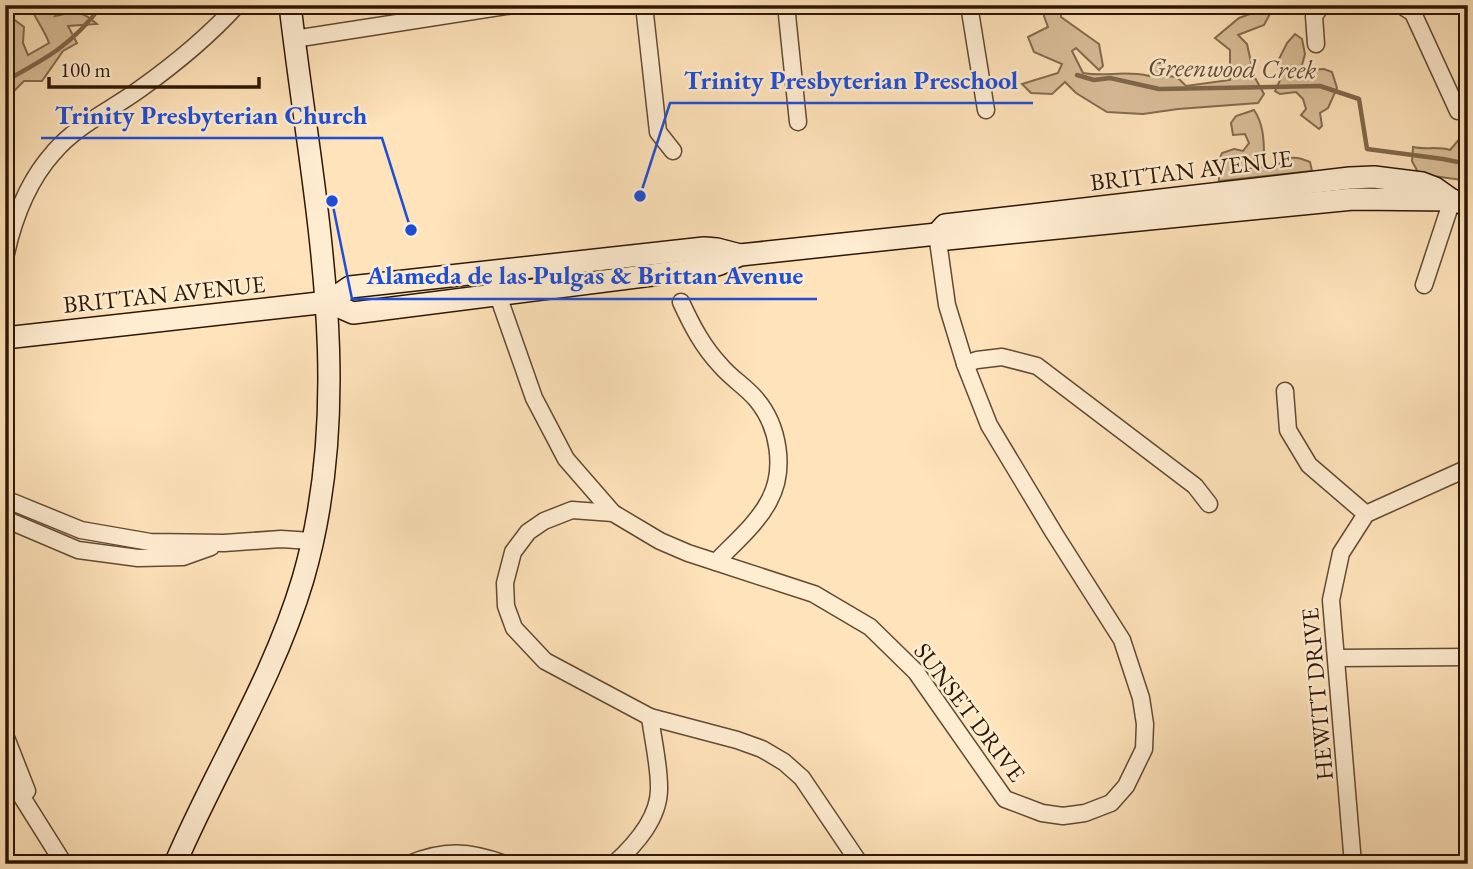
<svg xmlns="http://www.w3.org/2000/svg" width="1473" height="869" viewBox="0 0 1473 869" font-family="'EB Garamond',serif">
<rect width="100%" height="100%" fill="#ffe3ba"/>
<filter id="stains"><feTurbulence type="fractalNoise" baseFrequency=".00286" numOctaves="4"/><feColorMatrix values="0 0 0 0 .2 0 0 0 0 .09 0 0 0 0 .02 0 0 0 .5 -.17"/></filter>
<radialGradient id="worn" r=".72"><stop offset=".6" stop-color="#630" stop-opacity="0"/><stop offset="1" stop-color="#630" stop-opacity=".3"/></radialGradient>
<g fill="#dbc09b" stroke="#846c50" stroke-width="2">
<path d="M30,5H61L55,16C76,12 80,9 97,24L68,26L77,43L63,51L42,81H24L11,94L5,106V8L12,18L24,27L23,43L28,55L49,43C44,29 35,19 30,5Z"/>
<path d="M1045,5H1061V17L1099,44L1103,66L1099,70L1076,48L1072,51L1083,73C1107,77 1124,70 1149,76L1153,63H1163L1166,76L1177,77L1186,86L1230,80V50L1215,38L1239,18L1250,14L1244,5H1269L1271,12L1264,25L1238,35L1247,44L1254,76L1264,94L1258,103L1178,109L1143,114L1107,112L1076,93L1065,82L1052,94L1031,93L1022,84L1058,73L1062,64L1034,52L1028,37L1048,27L1044,16Z"/>
<polygon points="1295,34 1302,39 1305,54 1302,65 1310,70 1324,69 1332,72 1337,88 1328,108 1320,113 1322,126 1319,129 1301,115 1306,109 1303,99 1296,92 1280,94 1275,91 1281,78 1277,63 1287,43"/>
<path d="M1254,110C1263,123 1264,139 1264,155L1245,166L1249,169L1259,166L1271,170C1286,157 1292,154 1310,162L1312,171L1219,181L1218,163L1222,153L1234,149L1243,151L1249,143L1245,134L1233,135L1231,123L1236,116Z"/>
<path d="M1462,136H1468V179L1462,180L1419,174L1412,161L1413,147C1426,150 1437,146 1450,150Z"/>
</g>
<g fill="none" stroke-linecap="round" stroke-linejoin="round">
<g stroke="#81684c" stroke-width="4.5">
<polyline points="1077,75 1094,80 1110,78 1159,89 1320,86 1359,99 1367,149 1443,159 1468,164"/>
<path d="M5,81C47,58 72,45 102,5"/>
</g>
<g stroke="#624a32" stroke-width="19">
<g id="street">
<polyline points="644,5 658,132 673,151"/>
<polyline points="786,5 798,122"/>
<polyline points="969,5 986,110"/>
<polyline points="1401,5 1413,13 1458,111 1468,113"/>
<polyline points="294,39 513,5"/>
<polyline points="1316,44 1314,16 1322,5"/>
<path d="M5,258C13,220 27,182 54,152C77,125 111,110 140,89C175,64 208,37 237,5"/>
<polyline points="495,271 501,304 534,398 566,459 613,513"/>
<polyline points="1424,285 1452,200"/>
<path d="M681,302C692,326 703,347 721,366C731,378 746,387 756,399C779,426 786,470 769,501C757,524 734,543 716,562"/>
<polyline points="965,364 977,360 1002,357 1037,366 1195,486 1209,504"/>
<polyline points="1285,391 1288,430 1309,465 1366,514"/>
<polyline points="5,499 81,530 150,542 224,543 281,539 312,541"/>
<polyline points="5,519 78,550 138,558 183,557 211,547"/>
<polyline points="1337,658 1468,657"/>
<polyline points="5,735 27,791"/>
<polyline points="5,770 64,864"/>
<path d="M409,864C445,849 469,851 505,864"/>
<path d="M614,864C635,845 660,818 659,787C659,764 653,740 650,717"/>
<polyline points="860,864 802,778 784,762 762,749 737,740 650,717 545,661 514,628 506,606 505,583 513,552 528,532 544,521 572,510 613,513 660,541 688,553 814,594 870,627 916,672 1005,799 1042,813 1063,816 1085,813 1111,803 1126,786 1144,749 1145,724 1141,698 1122,640 1054,533 989,425 965,364 947,305 937,234"/>
<polyline points="1353,864 1331,600 1341,553 1366,514 1468,468"/>
</g>
</g>
<g stroke="#2e1704" stroke-width="24">
<g id="secondary">
<polyline points="937,234 945,225 1350,178 1374,177 1422,183 1435,188 1452,200 1468,205"/>
<polyline points="328,302 350,287 704,248 717,249 740,255"/>
<polyline points="5,338 328,302 353,313 707,268 720,264 740,255 937,234 947,239 1353,199 1452,200"/>
<path d="M175,864C216,768 273,680 303,579C358,390 312,196 290,5"/>
</g>
</g>
<use href="#street" stroke="#ffedd2" stroke-width="16"/>
<use href="#secondary" stroke="#ffedd2" stroke-width="21"/>
</g>
<g text-anchor="middle" dominant-baseline="central" stroke-width="5" stroke-linejoin="round" paint-order="stroke">
<g font-size="24" fill="#2e1704" stroke="#ffedd2">
<text transform="translate(1191 170) rotate(-7)">BRITTAN AVENUE</text>
<text transform="translate(164 294) rotate(-6)">BRITTAN AVENUE</text>
<text transform="translate(1317 694) rotate(-95)">HEWITT DRIVE</text>
<text transform="translate(970 712) rotate(53)">SUNSET DRIVE</text>
</g>
<g font-size="26" font-style="italic" fill="#654d34" stroke="#ffedd2">
<text transform="translate(1232 68) rotate(1)">Greenwood Creek</text>
</g>
</g>
<path fill="none" stroke="#1d4ed8" stroke-width="2.5" d="M640 196L670 103H1033M411 230L382 138H41M332 201L352 299H817"/>
<g fill="#1d4ed8" stroke="#ffedd2" stroke-width="2.5">
<circle cx="640" cy="196" r="7"/>
<circle cx="411" cy="230" r="7"/>
<circle cx="332" cy="201" r="7"/>
</g>
<g font-size="26" text-anchor="middle" font-weight="bold" fill="#1d4ed8" stroke="#ffedd2" stroke-width="5" stroke-linejoin="round" paint-order="stroke">
<text x="851" y="89">Trinity Presbyterian Preschool</text>
<text x="211" y="124">Trinity Presbyterian Church</text>
<text x="585" y="284">Alameda de las Pulgas &amp; Brittan Avenue</text>
</g>
<rect width="1473" height="869" fill="none" stroke="#ffe3ba" stroke-width="28"/>
<rect x="7" y="7" width="1459" height="855" fill="none" stroke="#2e1704" stroke-width="3.5"/>
<rect x="14" y="14" width="1445" height="841" fill="none" stroke="#2e1704" stroke-width="2"/>
<path d="M49 77v10h210v-10" fill="none" stroke="#2e1704" stroke-width="3.5"/>
<text x="60" y="77" font-size="21" fill="#2e1704" stroke="#ffedd2" stroke-width="5" paint-order="stroke">100 m</text>
<rect width="100%" height="100%" filter="url(#stains)"/>
<rect width="100%" height="100%" fill="url(#worn)"/>
</svg>
